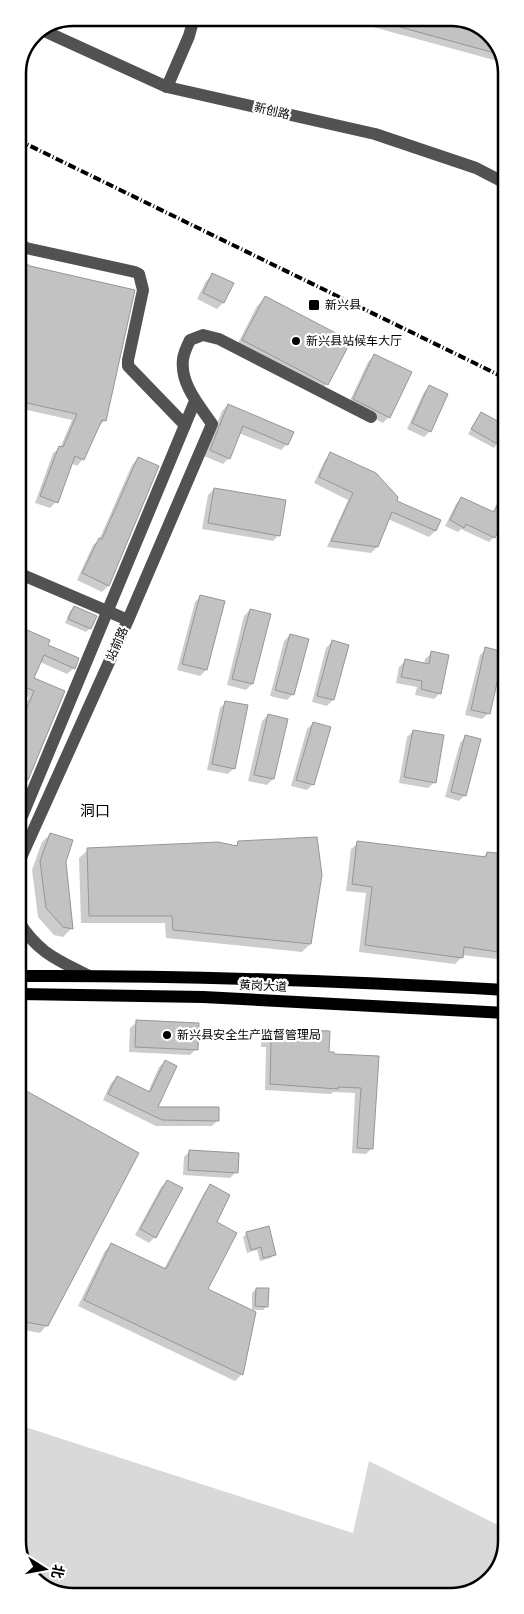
<svg xmlns="http://www.w3.org/2000/svg" width="524" height="1614" viewBox="0 0 524 1614" font-family="'Fira Sans','Noto Sans SC',sans-serif">
<rect width="100%" height="100%" fill="#fff"/>
<polygon fill="#d9d9d9" points="19,1425 353,1533 369,1461 506,1529 506,1541 495,1575 465,1595 69,1596 37,1583 19,1555"/>
<g fill="#0003">
<polygon points="340,18 455,18 487,31 505,59 505,63"/>
<polygon points="18,258 29,267 105,420 99,426 83,459 77,466 71,463 56,502 50,508 35,503 53,453 60,448 72,420 18,408"/>
<polygon points="212,275 223,303 217,309 197,299 206,281"/>
<polygon points="265,298 327,384 319,392 235,349 257,306"/>
<polygon points="375,355 389,417 383,423 348,405 368,362"/>
<polygon points="430,386 430,431 424,437 407,429 424,392"/>
<polygon points="228,405 287,444 281,450 239,433 229,458 223,464 204,456 222,411"/>
<polygon points="481,413 505,426 505,431 494,448 468,434"/>
<polygon points="331,454 395,501 439,521 435,531 429,537 388,519 377,547 371,553 327,547 348,500 314,483 325,460"/>
<polygon points="138,458 157,467 108,586 102,592 77,580 93,545 99,540 132,465"/>
<polygon points="505,488 505,520 503,519 494,537 489,542 461,529 458,532 445,526 456,504 461,498 492,513"/>
<polygon points="214,489 279,535 273,541 202,529 208,495"/>
<polygon points="201,596 206,670 200,676 177,670 195,602"/>
<polygon points="74,607 90,628 86,632 65,623 70,611"/>
<polygon points="250,610 252,684 246,690 227,685 244,616"/>
<polygon points="18,628 47,645 74,668 67,674 40,662 33,679 64,692 27,780 21,786 18,785 18,723 29,697 18,693"/>
<polygon points="290,635 293,694 287,700 270,696 284,641"/>
<polygon points="332,642 333,700 327,706 312,702 326,648"/>
<polygon points="486,649 489,713 482,719 465,715 480,655"/>
<polygon points="432,653 440,693 434,699 415,695 417,687 396,683 399,667 405,661 424,665 425,659"/>
<polygon points="226,702 234,768 228,774 207,770 220,708"/>
<polygon points="268,715 287,720 273,779 267,785 248,781 262,721"/>
<polygon points="313,723 313,784 307,790 291,786 307,729"/>
<polygon points="413,731 435,782 428,788 399,783 407,737"/>
<polygon points="466,736 465,795 459,801 445,797 460,743"/>
<polygon points="506,753 506,783 499,782"/>
<polygon points="51,834 65,862 71,929 63,937 54,935 38,917 32,870 42,842"/>
<polygon points="239,842 310,944 302,952 166,938 165,923 81,923 79,858 88,850 234,847"/>
<polygon points="358,843 482,858 487,853 506,855 506,960 462,955 462,957 455,964 359,952 366,893 346,891 351,849"/>
<polygon points="137,1022 196,1049 190,1055 129,1052 130,1028"/>
<polygon points="267,1030 332,1055 377,1057 372,1148 366,1154 352,1153 355,1093 333,1092 331,1094 265,1090 266,1047 261,1047 261,1036"/>
<polygon points="165,1062 156,1108 218,1120 212,1126 156,1126 103,1100 111,1083 117,1077 148,1092 159,1067"/>
<polygon points="19,1088 137,1154 47,1325 40,1333 19,1329 19,1227 24,1217 19,1215"/>
<polygon points="190,1151 236,1172 230,1178 183,1175 184,1157"/>
<polygon points="168,1181 155,1237 149,1243 135,1235 161,1187"/>
<polygon points="210,1186 215,1222 206,1290 255,1313 242,1374 235,1381 78,1306 105,1251 112,1244 164,1269 204,1193"/>
<polygon points="247,1233 274,1254 271,1258 260,1261 257,1250 247,1253 243,1237"/>
<polygon points="256,1289 267,1306 263,1310 252,1310 252,1293"/>
</g>
<g fill="#c2c2c2" stroke="#969696">
<polygon points="379,18 455,18 487,31 502,55 378,21"/>
<polygon points="18,257 30,266 135,290 106,421 102,420 84,460 75,456 58,503 40,496 59,446 63,447 77,414 18,401"/>
<polygon points="212,273 234,283 224,303 203,293"/>
<polygon points="265,296 351,341 328,385 242,340"/>
<polygon points="374,354 412,372 390,418 353,399"/>
<polygon points="429,385 448,394 431,432 412,423"/>
<polygon points="228,404 294,432 288,445 243,426 230,459 210,450"/>
<polygon points="481,412 505,425 505,433 499,445 471,429"/>
<polygon points="330,452 376,473 398,497 397,501 441,520 436,531 392,512 378,547 331,541 353,493 319,477"/>
<polygon points="138,457 159,466 109,586 82,573 99,538 102,539"/>
<polygon points="214,488 286,500 280,536 208,523"/>
<polygon points="505,491 505,517 495,538 466,524 464,528 450,520 461,497 494,512"/>
<polygon points="200,595 225,601 207,670 182,664"/>
<polygon points="74,606 97,616 91,629 68,619"/>
<polygon points="250,609 271,614 253,684 232,679"/>
<polygon points="18,626 50,640 48,645 79,658 75,669 44,655 34,678 65,691 28,780 18,776 18,729 34,691 18,684"/>
<polygon points="290,634 309,639 294,695 275,690"/>
<polygon points="332,640 349,645 334,700 317,696"/>
<polygon points="485,647 504,652 490,714 471,710"/>
<polygon points="431,651 449,655 441,694 421,689 422,681 401,677 405,659 429,664"/>
<polygon points="225,701 248,705 235,769 212,764"/>
<polygon points="268,714 288,719 274,779 254,775"/>
<polygon points="313,722 331,727 314,785 296,780"/>
<polygon points="413,730 444,735 436,783 404,777"/>
<polygon points="465,735 481,739 466,796 451,792"/>
<polygon points="50,833 73,840 66,862 73,929 63,927 46,908 40,861"/>
<polygon points="317,837 322,875 311,944 173,930 172,916 89,916 87,848 218,842 237,846 238,841"/>
<polygon points="357,841 486,857 487,852 506,854 506,953 464,947 463,958 365,945 372,887 352,884"/>
<polygon points="136,1020 199,1023 198,1050 135,1047"/>
<polygon points="267,1029 330,1031 329,1052 334,1052 334,1054 379,1056 373,1149 357,1148 361,1088 338,1087 338,1089 270,1084 271,1042 266,1041"/>
<polygon points="165,1060 177,1066 158,1107 219,1107 219,1121 162,1120 108,1094 117,1076 150,1092"/>
<polygon points="19,1087 139,1153 48,1326 19,1321"/>
<polygon points="189,1150 239,1153 238,1173 188,1170"/>
<polygon points="167,1180 183,1188 156,1238 140,1229"/>
<polygon points="210,1184 230,1195 217,1222 237,1233 208,1289 256,1312 243,1375 84,1300 111,1243 166,1269"/>
<polygon points="269,1226 276,1255 263,1258 261,1247 251,1250 246,1232"/>
<polygon points="256,1288 269,1288 268,1307 255,1306"/>
</g>
<g fill="none" stroke-linecap="round" stroke-linejoin="round">
<g stroke="#525252" stroke-width="12">
<polyline points="42,30 167,87 375,134 476,168 505,183"/>
<polyline points="167,87 189,36 194,18"/>
<polyline points="18,242 26,248 135,272 139,274 143,290 128,360 128,366 185,425"/>
<polyline points="18,573 128,620"/>
<polyline points="18,826 195,401"/>
<path d="M19,862L128,620L212,424C199,405 180,384 183,359C184,353 187,346 190,340L203,335L219,339L371,417"/>
<path d="M19,922C38,953 58,960 89,976"/>
</g>
<g stroke="#000" stroke-width="12">
<path d="M19,976C181,975 343,981 506,990"/>
<polyline points="19,994 203,997 506,1013"/>
</g>
<polyline stroke="#000" stroke-width="4" stroke-dasharray="8 2.5 1 2.5" stroke-linecap="butt" points="18,140 505,378"/>
</g>
<g fill="#000" stroke="#fff" stroke-width="2">
<rect x="308" y="299" width="12" height="12" rx="2.5"/>
<circle cx="296" cy="341" r="5"/>
<circle cx="167" cy="1035" r="5"/>
</g>
<g text-anchor="middle" dominant-baseline="central" stroke-width="4.5" stroke-linejoin="round" paint-order="stroke">
<g font-size="12" fill="#000" stroke="#fff">
<text transform="translate(272 111) rotate(13)">新创路</text>
<text transform="translate(117 644) rotate(-66)">站前路</text>
<text transform="translate(263 986) rotate(3)">黄岗大道</text>
</g>
<g font-size="12" fill="#000" stroke="#fff" text-anchor="start">
<text x="325" y="305">新兴县</text>
<text x="306" y="341">新兴县站候车大厅</text>
<text x="177" y="1035">新兴县安全生产监督管理局</text>
</g>
<g font-size="15" fill="#000" stroke="#fff">
<text x="95" y="811">洞口</text>
</g>
</g>
<path d="M0 0H524V1614H0ZM73 26H451A47 47 0 0 1 498 73V1541A47 47 0 0 1 451 1588H73A47 47 0 0 1 26 1541V73A47 47 0 0 1 73 26Z" fill="#fff" fill-rule="evenodd"/>
<path fill="none" stroke="#000" stroke-width="2.5" d="M73 26H451A47 47 0 0 1 498 73V1541A47 47 0 0 1 451 1588H73A47 47 0 0 1 26 1541V73A47 47 0 0 1 73 26Z"/>
<g transform="translate(45 1569) rotate(101)" stroke="#ffffff" stroke-width="4" paint-order="stroke">
<path d="M0-4L9 19L0 12L-9 19Z" fill="#000000"/>
<text y="-8" font-size="14" font-weight="bold" text-anchor="middle" fill="#000000">北</text>
</g>
</svg>
